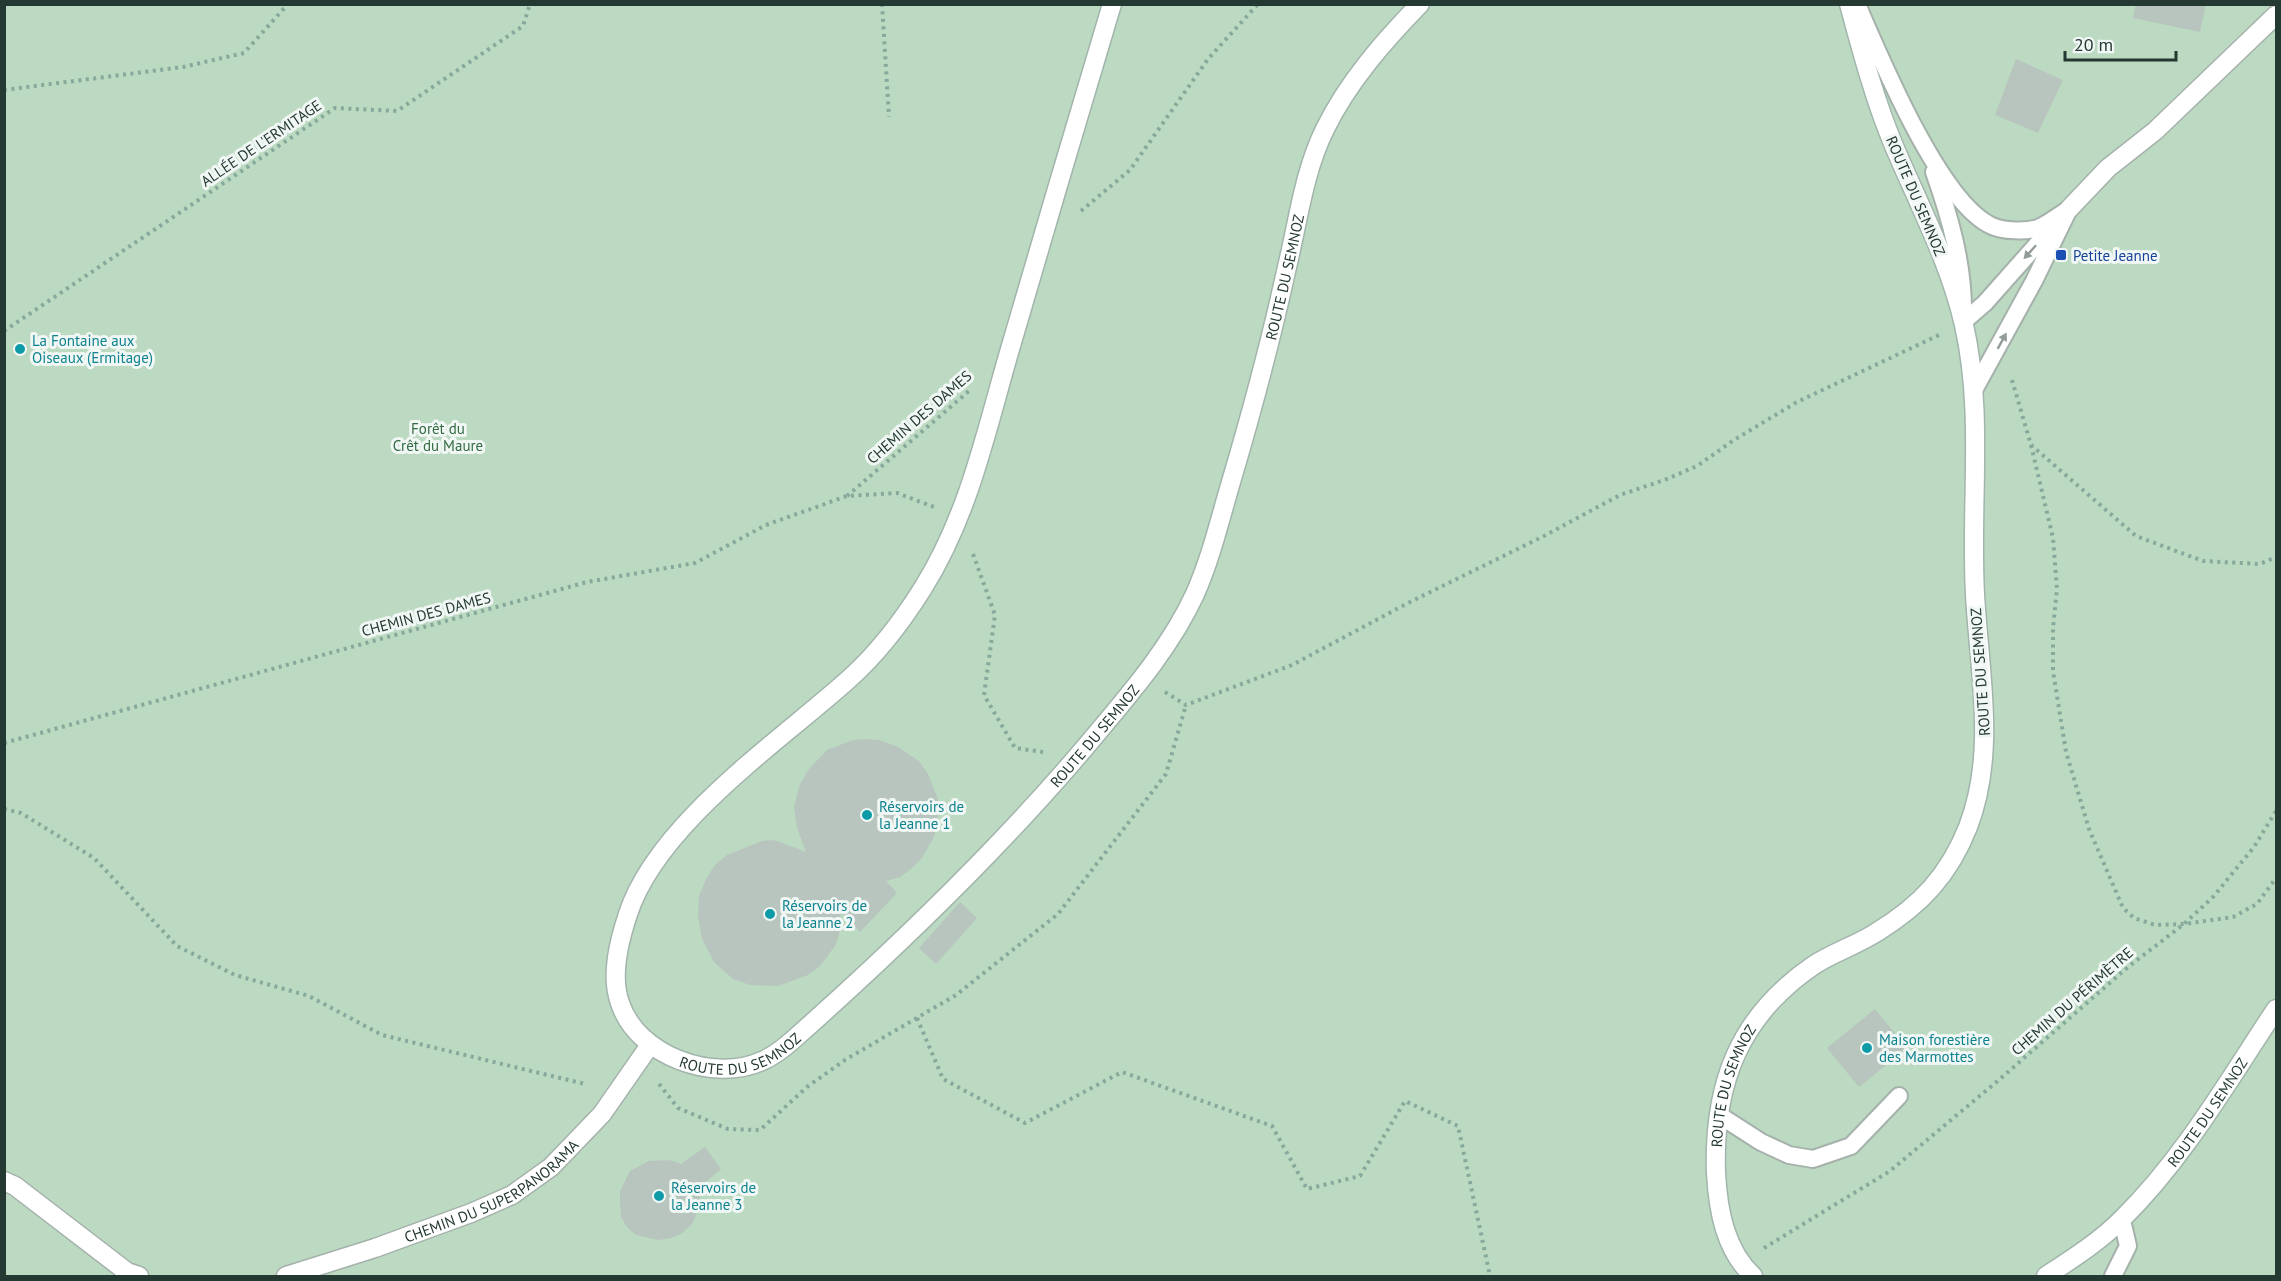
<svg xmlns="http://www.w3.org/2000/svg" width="2281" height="1281" viewBox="0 0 2281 1281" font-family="'PT Sans',sans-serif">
<rect width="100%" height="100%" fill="#e1eae5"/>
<rect fill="#bcd9c1" x="5" y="5" width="2271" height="1271"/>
<g fill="#b7c5be">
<polygon points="2136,4 2206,4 2200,32 2133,18"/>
<polygon points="2016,59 2063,80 2038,133 1995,115"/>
<polygon points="866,739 879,740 898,747 919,761 928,774 938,799 938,825 933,839 921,859 911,869 900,877 886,881 897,893 860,932 841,912 839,935 835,946 820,966 808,975 778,986 750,985 733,979 714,962 702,939 698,917 699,896 706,879 715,865 727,855 762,841 774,840 806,852 797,828 794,807 800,784 809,769 827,750 853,740"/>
<polygon points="960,902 977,918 936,964 919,948"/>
<polygon points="1875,1009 1907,1048 1859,1087 1827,1048"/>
<polygon points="705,1147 721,1169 698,1188 700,1201 697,1212 692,1224 681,1234 671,1238 658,1240 636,1235 627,1227 621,1217 620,1205 620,1191 630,1171 649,1161 669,1160 681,1164"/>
</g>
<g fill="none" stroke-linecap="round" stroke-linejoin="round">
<g stroke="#a5b1ab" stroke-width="20">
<g id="lane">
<path d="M1857,4C1880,57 1940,203 1992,226C2003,231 2026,232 2038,228C2048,224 2059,215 2069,209"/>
<path d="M1934,172C1950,217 1963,263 1963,310"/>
<polyline points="1963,322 1985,303 2056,223"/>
<polyline points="1973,392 2034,281 2069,209"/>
<polyline points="1719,1115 1761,1142 1789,1155 1813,1159 1851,1146 1899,1096"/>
<polyline points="2113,1276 2128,1246 2122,1220"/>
</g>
</g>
<g stroke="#a5b1ab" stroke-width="21">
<g id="street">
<polyline points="2069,209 2108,168 2155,131 2276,15"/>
<polyline points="4,1181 15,1186 127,1272 139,1276"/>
<path id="s1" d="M286,1276L375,1248L471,1213L512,1195L551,1167L602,1114L650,1045"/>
</g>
</g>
<g stroke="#a2b5ac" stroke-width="21">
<g id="secondary">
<path id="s2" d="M1112,4C1077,122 1042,238 1008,356C985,436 968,516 923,588C903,620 878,653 849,679C780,741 657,824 628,914C619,941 610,976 620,1003C637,1056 714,1083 762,1061C774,1056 785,1047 794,1039C901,944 1006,843 1098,732C1134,689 1171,646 1195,594C1211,558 1220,519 1231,482C1252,411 1271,340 1287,267C1298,222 1304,171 1325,129C1348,82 1384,41 1420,4"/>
<path id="s3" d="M1753,1276C1725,1250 1718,1210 1716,1173C1713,1084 1739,1016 1814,965C1834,952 1857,945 1877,932C1921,905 1949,875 1968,827C1997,752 1979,671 1975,594C1970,505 1984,413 1964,325C1950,263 1919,205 1894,146C1875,101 1862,52 1849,4"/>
<path id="s4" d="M2046,1276C2072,1259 2099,1242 2122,1219C2184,1158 2228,1081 2276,1009"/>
</g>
</g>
<g stroke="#85aa9b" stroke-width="4" stroke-dasharray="3 4.5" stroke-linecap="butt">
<polyline points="882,4 889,117"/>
<polyline points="4,90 183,67 244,53 288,4"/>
<polyline points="1081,211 1130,170 1208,59 1258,4"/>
<polyline points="4,331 335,108 397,111 523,26 530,4"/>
<polyline points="2012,380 2031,445 2136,536 2203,561 2260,564 2276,557"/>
<polyline points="2031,445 2053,538 2057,589 2053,628 2053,671 2066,752 2089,829 2123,908 2134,918 2155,925 2184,924 2233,917 2257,904 2276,878"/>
<polyline points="847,496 969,391"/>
<polyline points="973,554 995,615 984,695 1015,748 1043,752"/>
<polyline points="1165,692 1186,705 1292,665 1408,603 1544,536 1620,495 1667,479 1697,466 1734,440 1797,402 1939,335"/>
<polyline points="4,743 587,582 695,563 766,525 847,496 897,493 934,507"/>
<polyline points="4,809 21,813 94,858 177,946 235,975 309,996 382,1035 585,1084 586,1086"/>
<polyline points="917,1018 943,1079 1025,1123 1122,1072 1272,1126 1307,1189 1360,1176 1405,1101 1458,1126 1490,1276"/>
<polyline points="659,1084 678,1108 728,1129 760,1130 807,1087 845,1060 956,995 1058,914 1166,774 1186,705"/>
<polyline points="1764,1248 1890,1171 2000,1079 2128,967 2184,924 2213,897 2254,847 2276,811"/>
</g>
<use href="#lane" stroke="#fff" stroke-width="16"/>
<use href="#street" stroke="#fff" stroke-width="18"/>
<use href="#secondary" stroke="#fff" stroke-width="18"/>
</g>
<defs><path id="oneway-solid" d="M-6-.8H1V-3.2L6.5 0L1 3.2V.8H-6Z" transform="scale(1.5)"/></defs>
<g fill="#929c98">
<use href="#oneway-solid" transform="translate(2030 252) rotate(132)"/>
<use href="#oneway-solid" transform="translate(2002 341) rotate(-61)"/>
</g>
<rect fill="#1a4fb4" stroke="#f1f7f4" stroke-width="2" x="2055" y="249" width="12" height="12" rx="3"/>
<g fill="#0f9aa8" stroke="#f1f7f4" stroke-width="2">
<circle cx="20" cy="349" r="6"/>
<circle cx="867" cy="815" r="6"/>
<circle cx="770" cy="914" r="6"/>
<circle cx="1867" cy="1048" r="6"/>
<circle cx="659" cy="1196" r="6"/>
</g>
<g text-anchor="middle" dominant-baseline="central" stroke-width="6" stroke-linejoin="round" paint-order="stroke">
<g font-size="15" fill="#243931" stroke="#f1f7f4">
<text transform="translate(261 143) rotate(-34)">ALLÉE DE L'ERMITAGE</text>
<text transform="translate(1916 196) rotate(67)">ROUTE DU SEMNOZ</text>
<text stroke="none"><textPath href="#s2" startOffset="2290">ROUTE DU SEMNOZ</textPath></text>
<text transform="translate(919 417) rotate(-41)">CHEMIN DES DAMES</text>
<text transform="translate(426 614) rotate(-15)">CHEMIN DES DAMES</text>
<text transform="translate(1980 672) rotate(-94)">ROUTE DU SEMNOZ</text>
<text stroke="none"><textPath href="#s2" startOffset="1786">ROUTE DU SEMNOZ</textPath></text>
<text transform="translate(2072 1001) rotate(-41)">CHEMIN DU PÉRIMÈTRE</text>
<text stroke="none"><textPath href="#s2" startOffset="1300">ROUTE DU SEMNOZ</textPath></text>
<text stroke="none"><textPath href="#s3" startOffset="202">ROUTE DU SEMNOZ</textPath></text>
<text stroke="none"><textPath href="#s4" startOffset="232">ROUTE DU SEMNOZ</textPath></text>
<text stroke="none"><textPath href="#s1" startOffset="224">CHEMIN DU SUPERPANORAMA</textPath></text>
</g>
<g font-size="15" fill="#164399" stroke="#f1f7f4" text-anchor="start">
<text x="2073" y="255">Petite Jeanne</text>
</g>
<g font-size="15" fill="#0d838f" stroke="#f1f7f4" text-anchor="start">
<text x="32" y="340">La Fontaine aux<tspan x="32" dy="17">Oiseaux (Ermitage)</tspan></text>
<text x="879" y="806">Réservoirs de<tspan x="879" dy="17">la Jeanne 1</tspan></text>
<text x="782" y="905">Réservoirs de<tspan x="782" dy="17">la Jeanne 2</tspan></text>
<text x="1879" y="1039">Maison forestière<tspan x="1879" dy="17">des Marmottes</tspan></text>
<text x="671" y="1187">Réservoirs de<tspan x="671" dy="17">la Jeanne 3</tspan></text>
</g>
<g font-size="15" fill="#326b42" stroke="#f1f7f4">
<text x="438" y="428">Forêt du<tspan x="438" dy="17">Crêt du Maure</tspan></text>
</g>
</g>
<rect width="2281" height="1281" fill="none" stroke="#243931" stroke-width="12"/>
<path d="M2065 51v9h111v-9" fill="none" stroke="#243931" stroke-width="3"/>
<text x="2074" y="51" font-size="18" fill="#243931" stroke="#f1f7f4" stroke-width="4.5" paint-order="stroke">20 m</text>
</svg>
